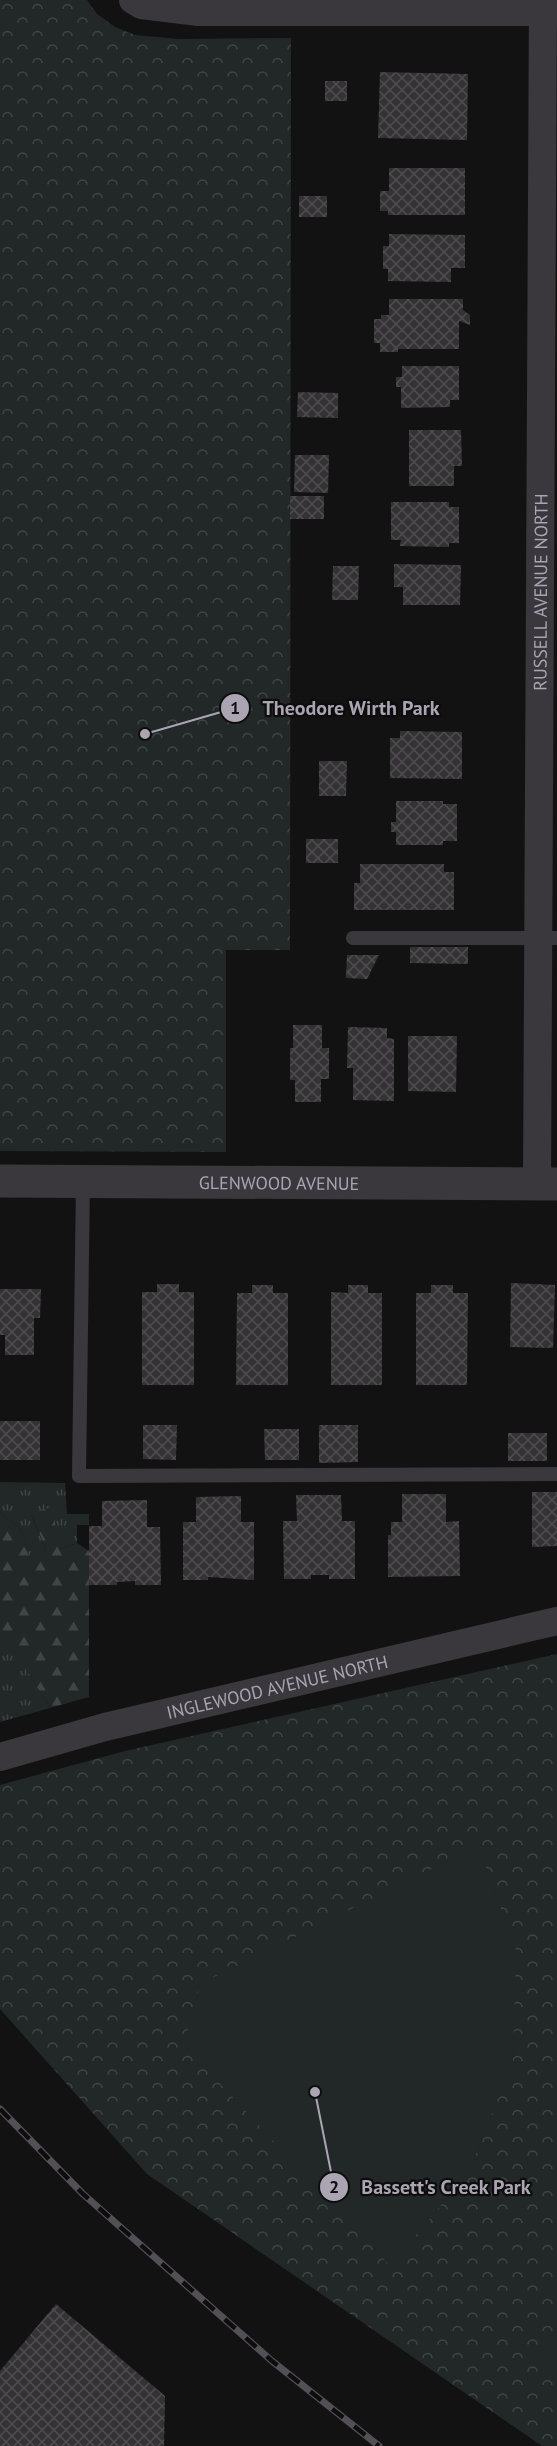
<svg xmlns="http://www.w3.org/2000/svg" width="557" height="2446" viewBox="0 0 557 2446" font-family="'PT Sans',sans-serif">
<defs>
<pattern id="grass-tufts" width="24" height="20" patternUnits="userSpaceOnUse" patternTransform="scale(1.5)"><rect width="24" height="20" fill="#212827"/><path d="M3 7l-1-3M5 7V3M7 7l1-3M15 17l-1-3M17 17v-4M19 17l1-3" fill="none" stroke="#3f4444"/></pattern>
<pattern id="forest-firs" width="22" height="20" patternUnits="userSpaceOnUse" patternTransform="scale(1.5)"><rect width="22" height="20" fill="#212827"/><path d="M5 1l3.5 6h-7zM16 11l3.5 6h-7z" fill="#3f4444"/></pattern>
<pattern id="park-crowns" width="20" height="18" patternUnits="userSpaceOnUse" patternTransform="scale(1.5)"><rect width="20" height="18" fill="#212827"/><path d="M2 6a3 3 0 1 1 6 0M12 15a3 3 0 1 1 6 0" fill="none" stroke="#3f4444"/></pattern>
<pattern id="building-cross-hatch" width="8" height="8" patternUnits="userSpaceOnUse" patternTransform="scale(1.5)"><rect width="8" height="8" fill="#343235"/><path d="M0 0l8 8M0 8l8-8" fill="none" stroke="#4f4d50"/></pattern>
</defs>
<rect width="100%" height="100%" fill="#131213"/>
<g fill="url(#grass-tufts)">
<polygon points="0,1482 65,1483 67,1514 89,1514 89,1525 77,1525 77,1543 60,1549 31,1514 46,1550 30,1560 21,1530 0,1512"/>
<polygon points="0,1642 13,1647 50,1708 0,1722"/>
</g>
<polygon fill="url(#forest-firs)" points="52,1507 60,1549 77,1543 89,1551 89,1697 50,1708 13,1648 0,1642 0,1512 21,1530 30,1559 46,1550 31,1513"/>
<g fill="url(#park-crowns)">
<polygon points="0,0 87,0 97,14 115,27 135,35 179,39 291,38 290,950 226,950 226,1152 0,1151"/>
<polygon points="557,1654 557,2446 542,2446 147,2174 0,2009 0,1785 125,1751"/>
</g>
<g fill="#212827">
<polygon points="478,1846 516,1950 513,2060 469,2172 390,2266 184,2045 200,1984"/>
<polygon points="557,2329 557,2368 536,2355"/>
</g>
<g fill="url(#building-cross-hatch)">
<polygon points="380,72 468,74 467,140 378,138"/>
<rect x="325" y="81" width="22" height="20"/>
<polygon points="389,168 465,168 465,215 388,215 388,211 380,211 380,191 389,191"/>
<rect x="299" y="196" width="28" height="21"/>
<polygon points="389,234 465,235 465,268 451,268 451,282 388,281 388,269 383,269 383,246 389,246"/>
<polygon points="389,299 463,299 463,310 470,315 470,325 459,321 459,349 398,349 398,352 380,352 380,343 374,343 374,319 381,319 381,315 389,315"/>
<polygon points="402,366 459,366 459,400 450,400 450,407 401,408 401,387 396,387 396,377 402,377"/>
<polygon points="298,392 338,393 338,418 297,417"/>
<polygon points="409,430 461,430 462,466 454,466 454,486 409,486"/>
<polygon points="295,455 329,455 328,493 294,492"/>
<rect x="290" y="496" width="34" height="23"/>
<polygon points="391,502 449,502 449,507 459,507 459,543 449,543 449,547 400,546 401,540 391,540"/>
<polygon points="394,564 461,565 460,605 403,605 403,587 394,587"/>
<polygon points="333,566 359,566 358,600 332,600"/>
<polygon points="400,731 462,732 462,779 390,778 390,738 400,738"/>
<polygon points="319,761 347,761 346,796 319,796"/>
<polygon points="396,801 443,801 443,804 457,804 457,841 443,841 443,845 396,845 396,832 391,832 391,822 396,822"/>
<rect x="306" y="839" width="32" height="24"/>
<polygon points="360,864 444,864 444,872 454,872 454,910 354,910 354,883 360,883"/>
<polygon points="410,947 468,947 468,964 410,963"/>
<polygon points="347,955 379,955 367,979 346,978"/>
<polygon points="293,1025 322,1025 322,1048 329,1048 329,1079 321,1079 321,1102 295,1102 295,1080 290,1080 290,1048 293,1048"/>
<polygon points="348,1027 387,1028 387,1038 394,1039 394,1101 353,1100 353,1068 347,1068"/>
<polygon points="408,1036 457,1036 456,1092 408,1091"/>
<polygon points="511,1283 555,1285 553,1348 510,1347"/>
<polygon points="157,1284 179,1284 179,1292 194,1292 194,1385 142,1385 142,1292 157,1292"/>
<polygon points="252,1285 273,1285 273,1293 288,1293 288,1385 236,1385 237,1293 252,1293"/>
<polygon points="348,1285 368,1285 368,1293 382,1293 382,1385 331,1385 331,1292 348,1293"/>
<polygon points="431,1285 453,1285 453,1293 468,1293 467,1385 416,1385 416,1293 431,1293"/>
<polygon points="0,1289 41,1289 40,1318 34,1318 34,1355 5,1355 5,1335 0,1335"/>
<rect x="0" y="1421" width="40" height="39"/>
<polygon points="143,1425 177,1425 176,1460 143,1459"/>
<polygon points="319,1425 358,1425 358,1462 319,1463"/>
<polygon points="264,1429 299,1429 299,1460 265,1460"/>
<rect x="508" y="1433" width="39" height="28"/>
<polygon points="532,1492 557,1492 557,1546 532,1547"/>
<polygon points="402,1494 446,1494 446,1522 459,1521 460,1576 388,1577 388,1535 391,1535 391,1522 402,1522"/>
<polygon points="296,1495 341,1495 342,1521 355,1521 355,1579 329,1579 329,1575 311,1575 311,1579 284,1579 283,1521 297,1521"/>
<polygon points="241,1496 241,1522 254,1522 254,1580 208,1577 208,1580 183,1580 183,1522 196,1522 196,1497"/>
<polygon points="147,1500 147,1527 160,1527 161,1585 135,1585 135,1581 117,1582 117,1585 89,1585 89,1526 102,1526 102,1501"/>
<polygon points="56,2304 165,2396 164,2446 0,2446 0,2371"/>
</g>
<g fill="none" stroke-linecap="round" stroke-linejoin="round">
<g stroke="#3b383d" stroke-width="14">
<polyline points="353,938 557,938"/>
<polyline points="83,1181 79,1476 557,1474"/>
</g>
<g stroke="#3b383d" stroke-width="28">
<polyline points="133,0 141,5 199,12 557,12"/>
<path id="s1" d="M537,1184L543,0"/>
<path id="s2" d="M0,1757L105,1727L557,1621"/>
</g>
<path stroke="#3b383d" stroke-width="33" id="s3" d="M0,1181L557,1184"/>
<g stroke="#534f57" stroke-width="7">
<polyline id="rail" points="0,2109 83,2194 272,2361 379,2446"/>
</g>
<use href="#rail" stroke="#0e0d0e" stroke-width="4.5" stroke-dasharray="14" stroke-linecap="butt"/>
</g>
<g text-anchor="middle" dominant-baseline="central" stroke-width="4.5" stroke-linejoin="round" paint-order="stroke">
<g font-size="18" fill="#aaa4b3" stroke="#0e0d0e">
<text stroke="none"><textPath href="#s1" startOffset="592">RUSSELL AVENUE NORTH</textPath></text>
<text stroke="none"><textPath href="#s3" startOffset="279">GLENWOOD AVENUE</textPath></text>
<text stroke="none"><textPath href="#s2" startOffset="286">INGLEWOOD AVENUE NORTH</textPath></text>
</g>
</g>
<path fill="none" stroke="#aaa4b3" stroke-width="2" d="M145 734L235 708M315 2092L334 2187"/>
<g fill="#aaa4b3" stroke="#0e0d0e" stroke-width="2">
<circle cx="145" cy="734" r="6"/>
<circle cx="315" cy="2092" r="6"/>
<circle cx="235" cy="708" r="15"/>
<circle cx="334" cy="2187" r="15"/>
</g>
<g font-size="18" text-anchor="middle" font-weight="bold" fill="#111">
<text x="235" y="714">1</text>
<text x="334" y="2193">2</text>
</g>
<g font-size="20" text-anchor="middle" font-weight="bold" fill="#aaa4b3" stroke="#0e0d0e" stroke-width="4.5" stroke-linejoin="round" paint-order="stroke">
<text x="351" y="715">Theodore Wirth Park</text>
<text x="446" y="2194">Bassett's Creek Park</text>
</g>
</svg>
